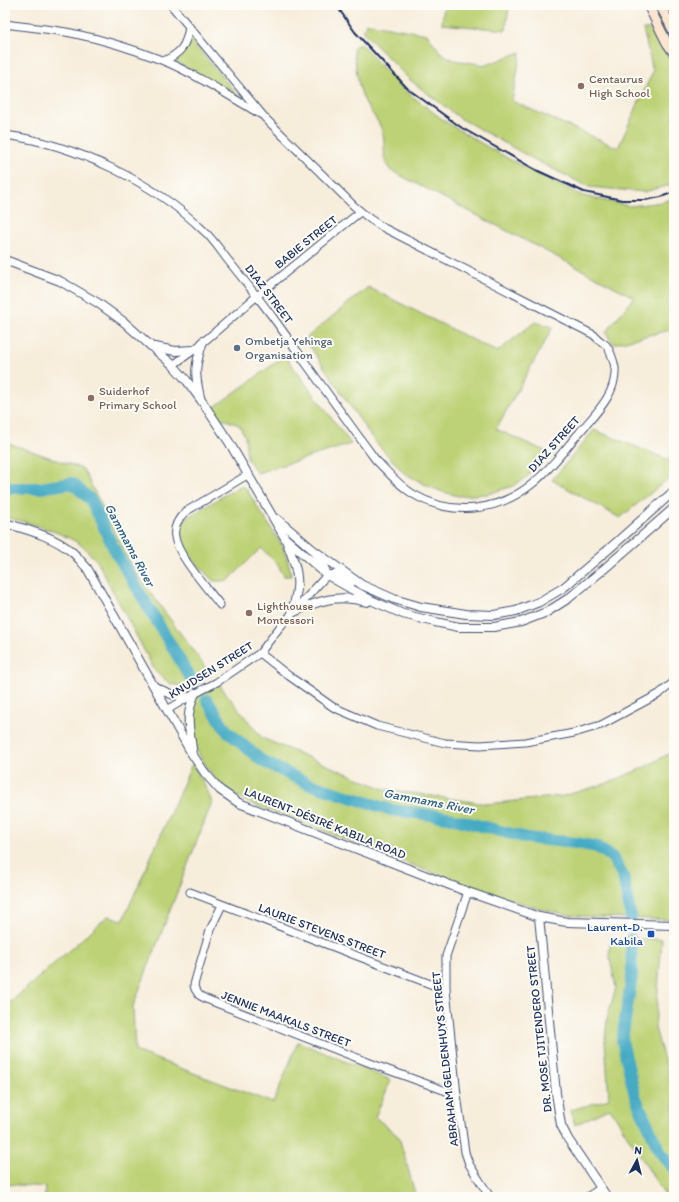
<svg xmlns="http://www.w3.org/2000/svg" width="679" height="1202" viewBox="0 0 679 1202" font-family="Itim,sans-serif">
<rect width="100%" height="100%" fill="#fdfcf7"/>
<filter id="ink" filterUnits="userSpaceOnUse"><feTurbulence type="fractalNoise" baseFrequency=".025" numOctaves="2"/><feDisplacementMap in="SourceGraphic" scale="8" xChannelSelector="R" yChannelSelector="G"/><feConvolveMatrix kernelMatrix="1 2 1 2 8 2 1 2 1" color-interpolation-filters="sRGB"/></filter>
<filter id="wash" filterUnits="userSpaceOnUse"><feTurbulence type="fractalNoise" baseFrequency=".012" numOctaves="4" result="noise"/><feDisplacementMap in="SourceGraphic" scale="16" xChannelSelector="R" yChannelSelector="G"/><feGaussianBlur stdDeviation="0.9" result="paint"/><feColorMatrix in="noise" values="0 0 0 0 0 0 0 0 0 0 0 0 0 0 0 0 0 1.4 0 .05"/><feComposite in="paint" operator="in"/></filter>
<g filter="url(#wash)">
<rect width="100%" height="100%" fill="#f7eddb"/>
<g fill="#bdd276" stroke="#6c806a">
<polygon points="444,5 509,5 506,30 442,24"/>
<polygon points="366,23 427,34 441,53 454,60 486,65 521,52 512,101 618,148 653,71 643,29 649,29 653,32 674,64 674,184 644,192 589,187 535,160 460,118 410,80 363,32"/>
<polygon points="189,37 240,98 201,75 172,60 182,54"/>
<path d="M360,43L404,90L446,122L491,149L535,173L583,196L630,206L662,202L674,198V329L613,344L606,332L634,297L390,170C381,159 386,148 383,135C381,122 371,114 365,102C357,86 356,66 353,48Z"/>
<polygon points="368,287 497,352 535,322 553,327 496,429 547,452 527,477 513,486 488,494 458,496 443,492 428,486 404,473 372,438 305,339"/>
<polygon points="285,356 351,444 257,473 247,458 245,436 239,425 220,418 213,408"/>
<polygon points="594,430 674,462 674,474 620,518 552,480"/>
<path d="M5,442L83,469L136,573L211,675L187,687L171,684L159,675L153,667L97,561C90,554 83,545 73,540C52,529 28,523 5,517Z"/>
<polygon points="240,486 245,487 283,547 289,565 291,576 284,576 277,564 261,548 228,581 213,581 191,557 181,541 181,528 186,518"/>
<path d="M217,682L262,738L384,789L487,804L563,796L605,784L645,767L674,751V920L595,917L567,915L541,909L470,887L255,805C226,792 216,783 200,756C196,748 191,739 189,730C187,723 194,701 195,693Z"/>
<polygon points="192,764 202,780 212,802 133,1006 135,1051 273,1103 298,1042 391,1080 375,1117 399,1137 416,1197 44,1197 45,1187 5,1184 5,1007 108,916 123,920"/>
<polygon points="611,939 662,939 655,1028 674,1095 674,1197 666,1197 610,1108 575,1125 571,1110 609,1099 605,1041 607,1018 616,988 609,954"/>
</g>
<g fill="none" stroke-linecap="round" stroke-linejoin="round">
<g stroke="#45aac4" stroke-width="12">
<polyline points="5,487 8,488 40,488 72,483 91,500 116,553 193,682"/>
<polyline points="207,700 227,731 262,761 309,784 391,810 447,817 527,838 576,843 597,847 612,857 623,876 631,918"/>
<polyline points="631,939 632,976 622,1040 635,1096 660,1152 674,1169"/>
</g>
</g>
</g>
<g filter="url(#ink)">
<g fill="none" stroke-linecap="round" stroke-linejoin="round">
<g stroke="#3c4c71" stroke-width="9">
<g id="minor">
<path d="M5,24C27,27 49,29 71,33C101,39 136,50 164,61C198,75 229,96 260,114"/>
<path d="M164,61C181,53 186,46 189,27"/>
<path d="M5,135C74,144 154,182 204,231C213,239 220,250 227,259C244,280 261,301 277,323C310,369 342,414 375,459C387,471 398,485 413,494C452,517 497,512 532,484C550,470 564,450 579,433C595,414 617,394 615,368C614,361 610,350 606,345C602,342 597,339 594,335L384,228L370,219L354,206L265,118L171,5"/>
<polyline points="173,365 194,350 257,296 360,212"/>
<path d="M312,550C317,560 325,562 327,575"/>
<polyline points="327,575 337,574 353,582"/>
<path d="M220,605C208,589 177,555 175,537C173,527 178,519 185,512L249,474"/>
<polyline points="260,653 289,676 333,707 377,726 445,743 480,745 525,742 574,733 601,725 659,694 674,682"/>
<polyline points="167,710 189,697 217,682 260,653 279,628 327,575"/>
<polyline points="190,892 446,990"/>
<polyline points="468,892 446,956 446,990 457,1095 465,1152 469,1164 490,1197"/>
<polyline points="222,905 210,930 199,967 194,985 195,989 199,995 206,999 383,1068 457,1095"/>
<polyline points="587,1197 601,1188"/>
</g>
</g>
<g stroke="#3c4c71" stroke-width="10">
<g id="tertiary">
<polyline points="5,260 60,281 98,303 124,322 152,347 173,365 187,381 201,400 229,442 285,538 327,575 353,590 373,601 403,614 435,622 459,627 494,627 521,622 547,612 569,598 604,569 674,508"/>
<polyline points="155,347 175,351 194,350"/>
<path d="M200,397C194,372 195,366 203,341"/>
<polyline points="277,519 312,549 362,585 394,599 421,607 466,614 494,615 516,611 539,602 563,588 610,548 674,491"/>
<path d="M5,523C28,530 53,536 72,552C77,556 82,563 87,568L192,754L205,773L220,790L239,803L468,892L539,917L567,922L674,925"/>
<path d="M286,540C292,556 299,572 297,589C296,597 294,605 292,613"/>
<path d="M292,613C317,601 339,593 367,602"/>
<path d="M155,687C167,693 176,697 189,697"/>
<path d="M192,749C189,724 185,718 195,693"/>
<polyline points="539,917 556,1093 561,1125 568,1139 607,1197"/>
</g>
</g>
<g stroke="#3c4c71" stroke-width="11">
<g id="secondary">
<polyline points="648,5 667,43 674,53"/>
<polyline points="660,5 674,32"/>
</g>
</g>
<use href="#minor" stroke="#fff" stroke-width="7"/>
<use href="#tertiary" stroke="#fff" stroke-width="8"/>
<use href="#secondary" stroke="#fbe5cf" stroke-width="9"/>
<polyline stroke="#1b2f5e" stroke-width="2" points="336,5 355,32 408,89 462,128 536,170 584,192 622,200 645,200 661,197 674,192"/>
</g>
</g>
<g fill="#8d6e63" stroke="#fdfcf7" stroke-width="1.5">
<circle cx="581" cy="86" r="4"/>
<circle cx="91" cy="398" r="4"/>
<circle cx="249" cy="613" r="4"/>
</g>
<circle fill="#5c6f8a" stroke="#fdfcf7" stroke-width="1.5" cx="237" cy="348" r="4"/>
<rect fill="#1a4fb4" stroke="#fdfcf7" stroke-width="1.5" x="647" y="930" width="8" height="8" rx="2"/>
<g text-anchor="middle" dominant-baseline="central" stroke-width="4" stroke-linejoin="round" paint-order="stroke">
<g font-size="12" fill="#785e54" stroke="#fdfcf7" text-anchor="start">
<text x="589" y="79">Centaurus<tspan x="589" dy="14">High School</tspan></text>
<text x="99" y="391">Suiderhof<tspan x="99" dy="14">Primary School</tspan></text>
<text x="257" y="606">Lighthouse<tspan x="257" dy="14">Montessori</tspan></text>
</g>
<g font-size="12" fill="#1b2f5e" stroke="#fdfcf7">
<text transform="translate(306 242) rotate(-39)">BABIE STREET</text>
<text transform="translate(269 294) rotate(53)">DIAZ STREET</text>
<text transform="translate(554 444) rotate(-48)">DIAZ STREET</text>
<text transform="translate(211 670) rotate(-32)">KNUDSEN STREET</text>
<text transform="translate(325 823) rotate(22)">LAURENT-DÉSIRÉ KABILA ROAD</text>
<text transform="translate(322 931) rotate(21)">LAURIE STEVENS STREET</text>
<text transform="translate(286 1019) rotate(21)">JENNIE MAAKALS STREET</text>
<text transform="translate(539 1029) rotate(-96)">DR. MOSE TJITENDERO STREET</text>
<text transform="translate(445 1059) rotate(-96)">ABRAHAM GELDENHUYS STREET</text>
</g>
<g font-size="12" fill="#4e5e75" stroke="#fdfcf7" text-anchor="start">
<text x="245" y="341">Ombetja Yehinga<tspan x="245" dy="14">Organisation</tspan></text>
</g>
<g font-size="12" fill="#164399" stroke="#fdfcf7" text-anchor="end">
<text x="643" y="927">Laurent-D.<tspan x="643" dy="14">Kabila</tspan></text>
</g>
<g font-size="13" font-style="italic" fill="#2c6087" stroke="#fdfcf7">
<text transform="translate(130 545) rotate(62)">Gammams River</text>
<text transform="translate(429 801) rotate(11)">Gammams River</text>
</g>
</g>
<rect width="679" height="1202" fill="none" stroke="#fdfcf7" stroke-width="20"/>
<g transform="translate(637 1160) rotate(7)" stroke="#fdfcf7" stroke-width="3" paint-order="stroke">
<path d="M0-3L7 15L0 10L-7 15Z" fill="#1b2f5e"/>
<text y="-6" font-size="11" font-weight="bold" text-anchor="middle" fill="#1b2f5e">N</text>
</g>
</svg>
